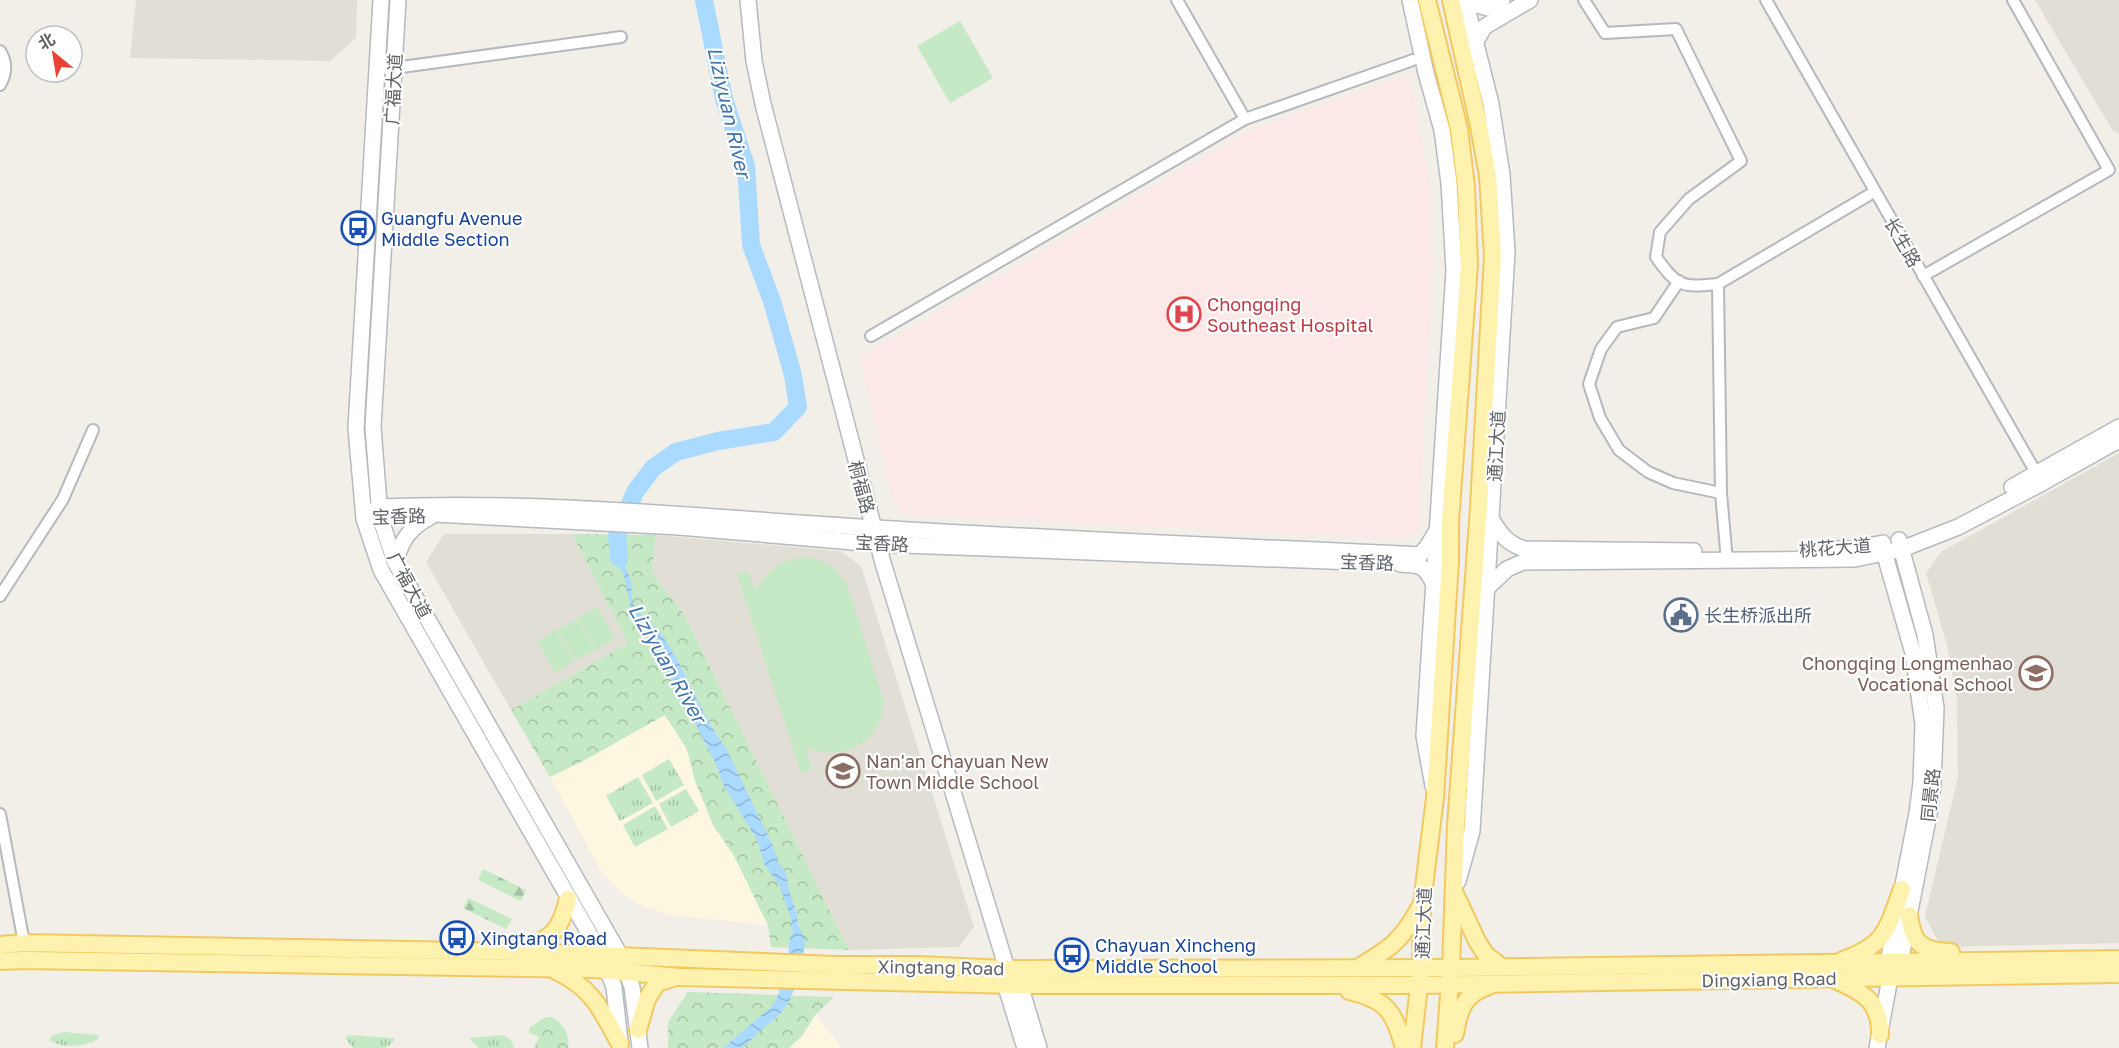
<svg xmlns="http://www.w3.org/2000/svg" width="2119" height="1048" viewBox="0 0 2119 1048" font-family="'Golos Text','Noto Sans SC',sans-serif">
<defs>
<pattern id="grass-tufts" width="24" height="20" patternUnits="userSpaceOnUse" patternTransform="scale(1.5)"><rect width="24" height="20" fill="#c5e8c5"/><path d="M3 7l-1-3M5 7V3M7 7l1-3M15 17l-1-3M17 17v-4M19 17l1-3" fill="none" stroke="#a3c0a4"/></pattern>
<pattern id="forest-firs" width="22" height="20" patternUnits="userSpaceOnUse" patternTransform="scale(1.5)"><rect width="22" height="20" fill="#c5e8c5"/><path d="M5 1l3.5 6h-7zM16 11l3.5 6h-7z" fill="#a3c0a4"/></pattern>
<pattern id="park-crowns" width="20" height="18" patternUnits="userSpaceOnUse" patternTransform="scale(1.5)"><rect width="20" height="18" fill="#c5e8c5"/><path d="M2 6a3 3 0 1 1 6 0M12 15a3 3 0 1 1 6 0" fill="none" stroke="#a3c0a4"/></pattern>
<pattern id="water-waves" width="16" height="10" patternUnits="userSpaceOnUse" patternTransform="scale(1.5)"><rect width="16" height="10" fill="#aadaff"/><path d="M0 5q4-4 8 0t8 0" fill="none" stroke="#8eb4d2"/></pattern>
</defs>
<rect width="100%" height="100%" fill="#f1efe8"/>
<g fill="#fef7e0">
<polygon points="664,715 687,749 695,781 713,825 733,854 769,925 668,915 643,906 624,895 603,874 550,777 585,760"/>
<polygon points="816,1014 841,1048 789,1048 802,1036"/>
</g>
<g fill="#e1ded6">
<polygon points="136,0 357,0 356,38 330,61 130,58"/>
<polygon points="2035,0 2119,0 2119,134 2113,131"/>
<polygon points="2119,453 2119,943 1941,947 1925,916 1958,777 1957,701 1947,645 1926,573 1941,552"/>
<polygon points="444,534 572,534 628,643 511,710 426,562"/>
<polygon points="656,535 840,551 861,566 974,927 959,947 849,950 684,614 652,573"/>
</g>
<polygon fill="#fce8e6" points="1401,77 1410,79 1432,195 1433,270 1418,533 1398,539 904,514 892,497 860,358 1251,130"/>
<g fill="url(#grass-tufts)">
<polygon points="669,759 684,785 656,801 642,775"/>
<polygon points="638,777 653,803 620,821 606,796"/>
<polygon points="686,789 699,811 671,827 659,804"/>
<polygon points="655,806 668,829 635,847 623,825"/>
<path d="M64,1032L98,1035L99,1038C86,1048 60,1048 49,1040L53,1035Z"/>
<polygon points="348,1035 394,1038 395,1040 386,1048 353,1048 345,1038"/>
<polygon points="503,1035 511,1040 514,1048 479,1048 469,1038"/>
</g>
<g fill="url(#forest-firs)">
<polygon points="483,869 526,890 521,901 478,880"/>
<polygon points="468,898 512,919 506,929 463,908"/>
</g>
<g fill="url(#park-crowns)">
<polygon points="572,534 656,535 652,573 684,614 849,950 771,947 768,925 733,854 713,825 695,781 687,749 665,715 585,760 550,777 511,710 628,643"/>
<polygon points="688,992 834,997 816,1014 802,1036 789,1048 668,1048 668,1022"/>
<path d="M551,1017C564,1024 570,1034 568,1048H534L539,1037L529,1033V1028L544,1018Z"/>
</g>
<g fill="#c5e8c5">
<polygon points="960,21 993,78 950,103 917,46"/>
<path d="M807,557L820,560L832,566L847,584L884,702C881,743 842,763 805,747L812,769L801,773L737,574L748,570L755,591C768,569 781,559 807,557Z"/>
<polygon points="597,607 615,638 596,650 578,618"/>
<polygon points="577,619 595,650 575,661 557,630"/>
<polygon points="556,630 574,662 555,673 537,641"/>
</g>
<path fill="url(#water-waves)" d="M613,535H625C621,540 620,546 621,552C623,563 629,573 631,583C632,590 631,600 634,606C637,614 653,623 660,632C686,668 699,712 726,748L773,846L778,862L786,873L789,890L797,914L798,925L806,941L796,985L789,1002L782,1012L742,1048H723L770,1008L776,1000L787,968L790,938L793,932L791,918L779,885L764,864L758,842L723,784L716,764L673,680L653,650L641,624L632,615L624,575L615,559Z"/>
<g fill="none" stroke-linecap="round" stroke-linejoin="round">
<polyline stroke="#aadaff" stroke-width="18" points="619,558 617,535 635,492 653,468 676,452 718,441 774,432 798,407 793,375 772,301 751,245 746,166 724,99 704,0"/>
<g stroke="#b5b8bc" stroke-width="14">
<g id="street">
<polyline points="1177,0 1245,119"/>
<path d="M1584,0L1605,33L1676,29L1741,161L1689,199L1660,232L1656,257C1678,288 1682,287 1718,284"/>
<polyline points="1766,0 2039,478"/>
<path d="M0,51C7,62 7,73 0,85"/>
<polyline points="387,69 621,37"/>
<polyline points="1923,276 2109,170 2013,0"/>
<polyline points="1679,281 1654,318 1617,327 1601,349 1589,384 1600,418 1619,450 1648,472 1673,483 1721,493"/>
<polyline points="871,336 1245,119 1413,60"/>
<polyline points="1727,561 1721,493 1718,284 1874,192"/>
<polyline points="0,596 63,499 93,430"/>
<polyline points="0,814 24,943"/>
</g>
</g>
<g stroke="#b6babf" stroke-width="18">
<g id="secondary">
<polyline points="381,0 356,428 364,519 381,570 601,954 614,987 620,1042"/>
<polyline points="398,0 373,427 380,517 395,562 621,957 632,987 640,1048"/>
<polyline points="748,0 754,61 763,104 883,563 1007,969 1020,985 1039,1048"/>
<polyline points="1410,0 1426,73 1442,130 1449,183 1454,270 1424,736 1433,786"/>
<polyline points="1470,0 1474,4 1488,8 1502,0"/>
<polyline points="1475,43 1484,27 1530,0"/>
<polyline points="2012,487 2119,427"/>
<path d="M373,511L379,507C539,500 701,517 860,527C1047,539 1233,546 1420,555L1427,547L1438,529"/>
<polyline points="373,518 435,514 679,527 877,544 1355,562"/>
<path d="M1492,520C1501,535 1507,543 1524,549L1694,551"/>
<polyline points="1882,545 1913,653 1923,724 1921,783 1917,813 1888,962 1889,972"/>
<polyline points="1832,549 1853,549 1883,543"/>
<path d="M395,562C402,540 409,528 430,517"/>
<path d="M1400,564C1422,565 1424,565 1434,584"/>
<polyline points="1486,589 1507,569 1523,562 1855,559 1902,549 1958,527 2042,483 2119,440"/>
<polyline points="1458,881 1472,831 1507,252 1502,175 1491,104 1465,0"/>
<polyline points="1007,974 1005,984 1025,1048"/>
<polyline points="1877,1048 1890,978 1900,962 1929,814 1933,783 1936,708 1925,635 1899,540"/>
</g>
</g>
<g stroke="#f2c960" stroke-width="20">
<g id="primary">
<polyline points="1456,896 1477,941 1486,955 1502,967"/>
<path d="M1909,915C1913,945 1922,951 1951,952"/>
<polyline points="0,945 24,943 523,952 835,965 918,965 1007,969 1451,968 2119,959"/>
<path d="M525,951C553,935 560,932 568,899"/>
<path d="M1843,960C1887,944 1887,929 1902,889"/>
<polyline points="0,961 24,960 594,969 679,977 1020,985 1420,985 2119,974"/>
<path d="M1359,967C1391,948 1402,940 1420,907"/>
<path d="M556,971C594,989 601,1010 620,1044"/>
<path d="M1835,980C1863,992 1881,1002 1880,1035"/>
<path d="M1349,991C1387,1000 1394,1011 1404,1048"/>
<polyline points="638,1030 647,999 657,983 673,978"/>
<path d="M1455,1034C1459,1009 1464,994 1489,986"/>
<polyline points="1412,1048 1421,968 1422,903 1435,798 1450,561 1450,521 1469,265 1466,187 1459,129 1427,0"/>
<polyline points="1445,1048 1451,968 1456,826 1479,507 1493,256 1488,176 1479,126 1451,0"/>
</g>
</g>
<use href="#street" stroke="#fff" stroke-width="10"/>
<use href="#secondary" stroke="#fff" stroke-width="15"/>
<use href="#primary" stroke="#fff2af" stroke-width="16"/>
</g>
<defs>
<g id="bus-ring" transform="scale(1.725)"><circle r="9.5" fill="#fff" stroke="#1a4fb4" stroke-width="1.5"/><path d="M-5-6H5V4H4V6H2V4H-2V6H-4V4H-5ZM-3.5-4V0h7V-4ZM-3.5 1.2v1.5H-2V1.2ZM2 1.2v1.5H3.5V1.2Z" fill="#1a4fb4"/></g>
<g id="hospital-ring" transform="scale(1.725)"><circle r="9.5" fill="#fff" stroke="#e0444e" stroke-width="1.5"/><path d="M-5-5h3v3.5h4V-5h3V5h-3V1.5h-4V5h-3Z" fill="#e0444e"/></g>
<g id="civic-ring" transform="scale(1.725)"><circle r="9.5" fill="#fff" stroke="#5c6f8a" stroke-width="1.5"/><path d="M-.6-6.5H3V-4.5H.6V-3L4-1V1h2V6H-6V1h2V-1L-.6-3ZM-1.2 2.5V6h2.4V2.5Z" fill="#5c6f8a"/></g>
<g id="school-ring" transform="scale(1.725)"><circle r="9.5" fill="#fff" stroke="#8d6e63" stroke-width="1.5"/><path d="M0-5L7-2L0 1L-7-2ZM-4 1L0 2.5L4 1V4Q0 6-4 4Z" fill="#8d6e63"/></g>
</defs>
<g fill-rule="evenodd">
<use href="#bus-ring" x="358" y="228"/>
<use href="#hospital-ring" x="1184" y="314"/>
<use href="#civic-ring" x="1681" y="615"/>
<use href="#school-ring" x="2036" y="673"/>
<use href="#school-ring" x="843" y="771"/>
<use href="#bus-ring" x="457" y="938"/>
<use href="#bus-ring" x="1072" y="955"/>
</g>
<g text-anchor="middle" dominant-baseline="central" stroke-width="4.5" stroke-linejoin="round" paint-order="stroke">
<g font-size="18" fill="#5f6368" stroke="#fff">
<text transform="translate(393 89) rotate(-87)">广福大道</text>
<text transform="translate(1903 242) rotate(60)">长生路</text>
<text transform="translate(1496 446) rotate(-87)">通江大道</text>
<text transform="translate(862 487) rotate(75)">桐福路</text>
<text transform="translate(399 516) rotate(-2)">宝香路</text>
<text transform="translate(882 543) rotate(3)">宝香路</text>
<text transform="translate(1835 547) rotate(-4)">桃花大道</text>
<text transform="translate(1367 562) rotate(2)">宝香路</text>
<text transform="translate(410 585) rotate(62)">广福大道</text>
<text transform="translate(1930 795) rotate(-84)">同景路</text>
<text transform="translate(1423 923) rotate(-88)">通江大道</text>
<text transform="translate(941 967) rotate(1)">Xingtang Road</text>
<text transform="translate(1769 979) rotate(-1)">Dingxiang Road</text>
</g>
<g font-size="18" fill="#164399" stroke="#fff" text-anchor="start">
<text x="381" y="218">Guangfu Avenue<tspan x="381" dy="21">Middle Section</tspan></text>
<text x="480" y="938">Xingtang Road</text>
<text x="1095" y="945">Chayuan Xincheng<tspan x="1095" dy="21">Middle School</tspan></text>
</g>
<g font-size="18" fill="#be3a42" stroke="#fff" text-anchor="start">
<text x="1207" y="304">Chongqing<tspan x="1207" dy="21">Southeast Hospital</tspan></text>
</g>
<g font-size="18" fill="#4e5e75" stroke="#fff" text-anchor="start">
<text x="1704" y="615">长生桥派出所</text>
</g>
<g font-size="18" fill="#785e54" stroke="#fff" text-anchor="end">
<text x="2013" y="663">Chongqing Longmenhao<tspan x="2013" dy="21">Vocational School</tspan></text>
<text x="866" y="761" text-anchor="start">Nan'an Chayuan New<tspan x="866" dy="21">Town Middle School</tspan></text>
</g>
<g font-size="20" font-style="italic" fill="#4174aa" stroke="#fff">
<text transform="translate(730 112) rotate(77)">Liziyuan River</text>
<text transform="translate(668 663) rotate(60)">Liziyuan River</text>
</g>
</g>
<g transform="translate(54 54) rotate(330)"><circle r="28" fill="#ffffff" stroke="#bfc1c3" stroke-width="1.5"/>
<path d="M0-4.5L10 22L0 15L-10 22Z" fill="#ea4335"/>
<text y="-9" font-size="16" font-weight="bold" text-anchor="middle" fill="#5f6368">北</text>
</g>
</svg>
